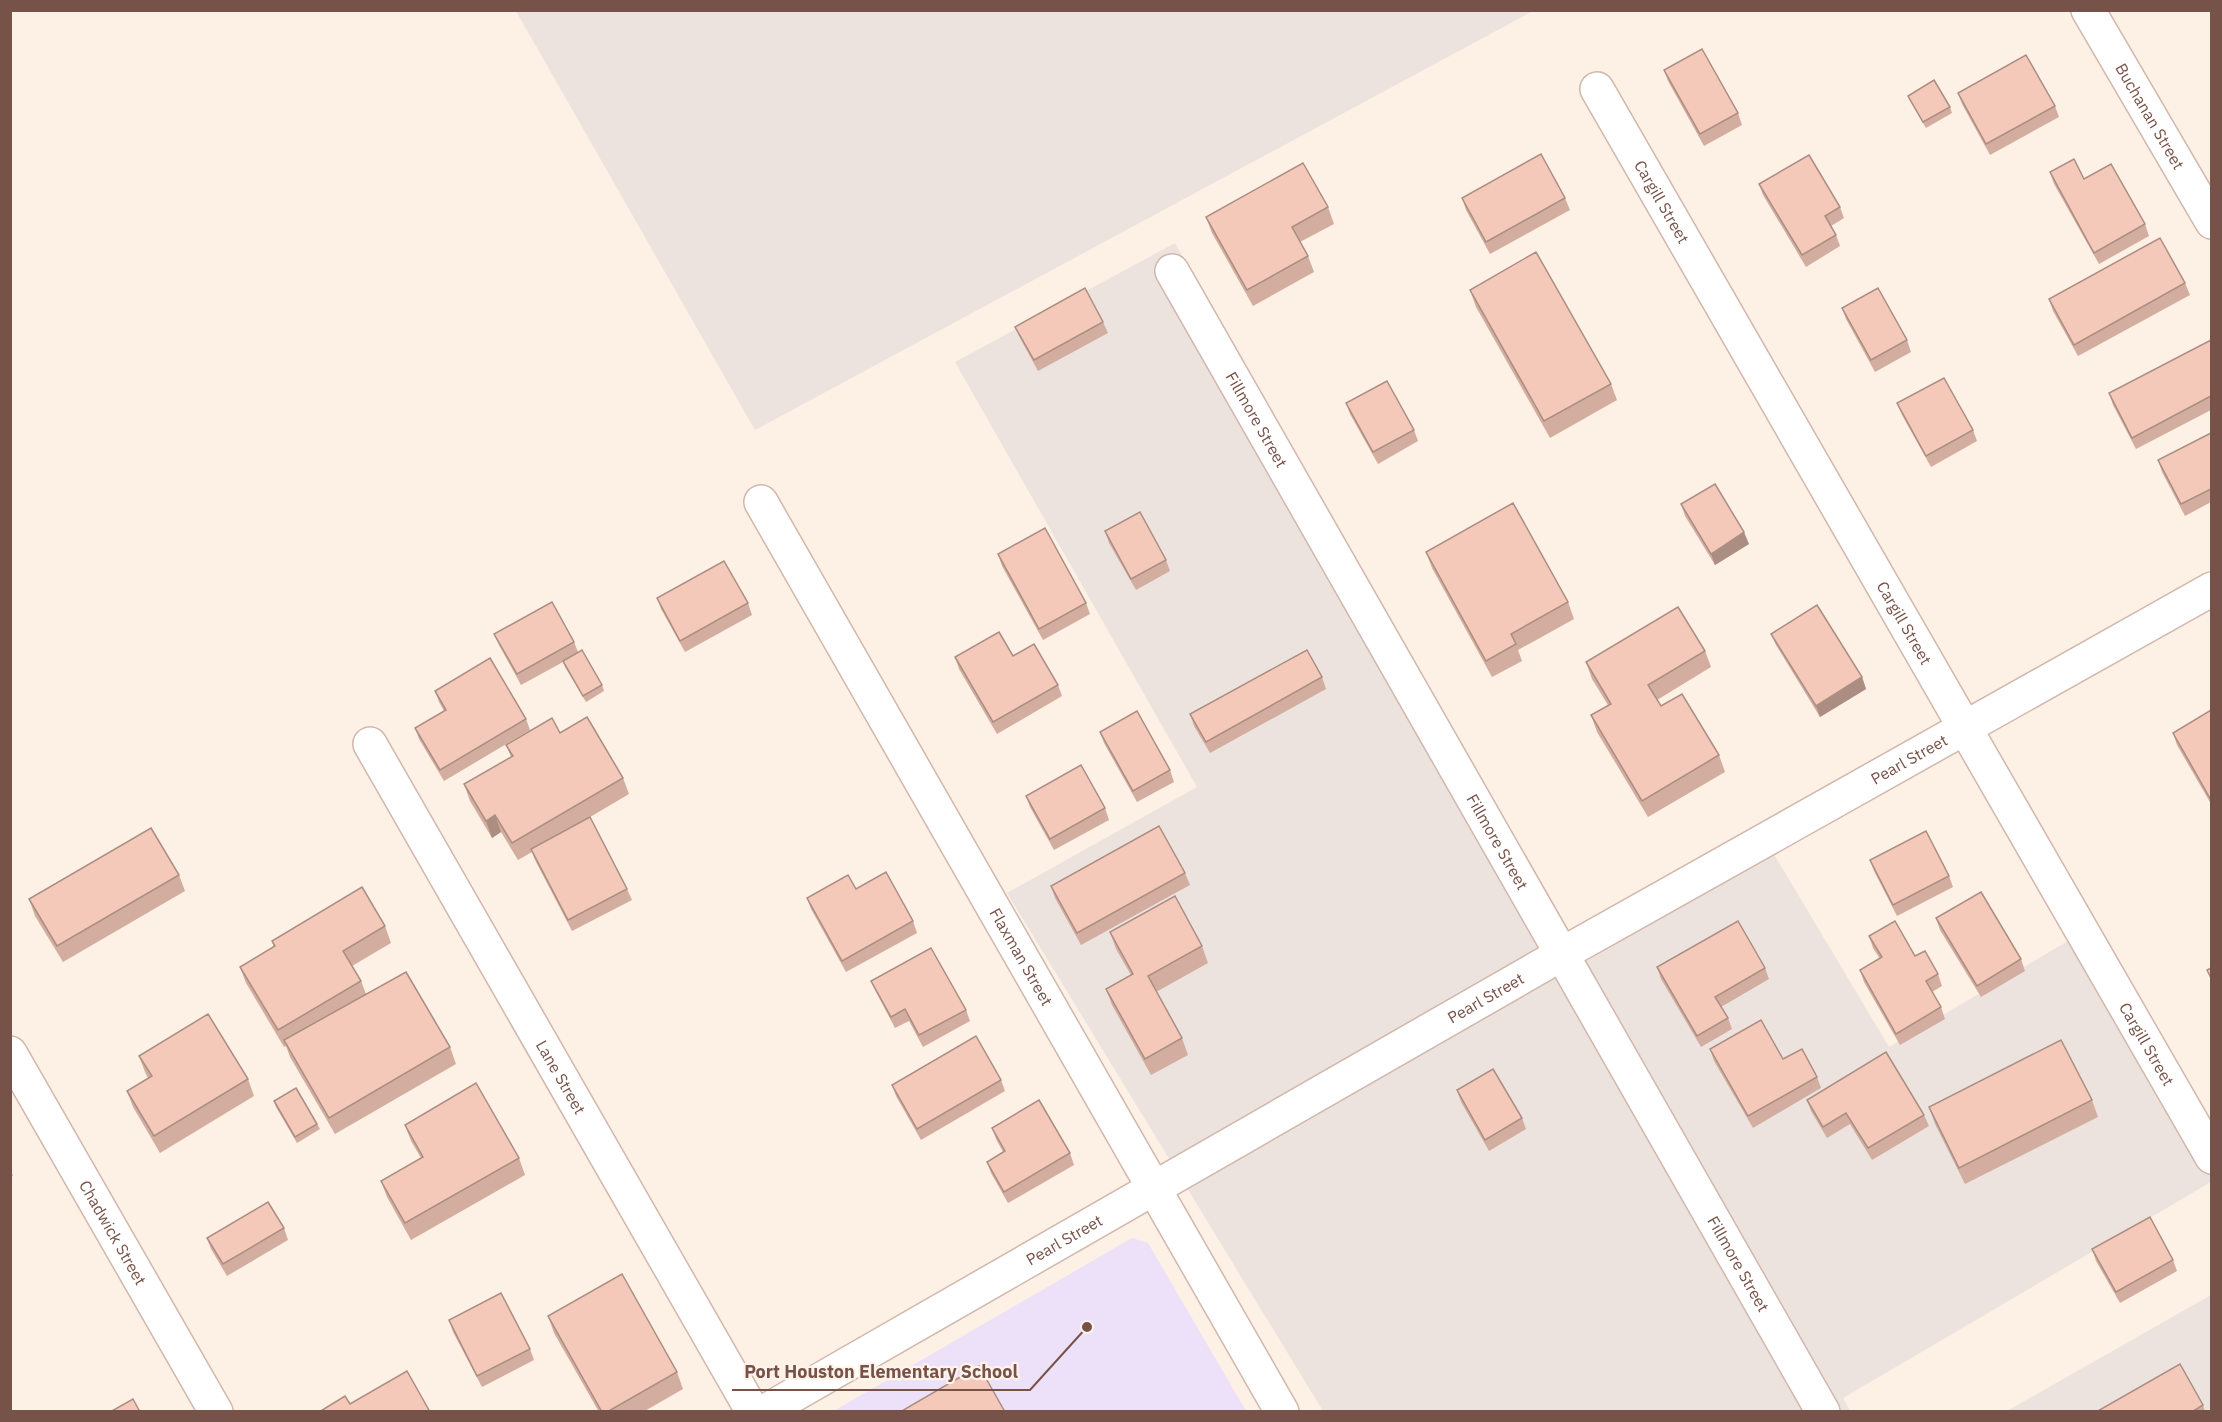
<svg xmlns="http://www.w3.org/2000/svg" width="2222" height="1422" viewBox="0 0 2222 1422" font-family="'IBM Plex Sans',sans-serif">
<rect width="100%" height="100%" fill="#fdf0e4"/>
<g fill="#ece3de">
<polygon points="516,11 1533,11 755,430"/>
<polygon points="1175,243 1582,964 1772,851 1889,1047 2071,939 2211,1178 2211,1182 1843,1398 1850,1411 1323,1411 1007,893 1197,787 955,362"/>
<polygon points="2211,1295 2211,1411 2007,1411"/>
</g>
<polygon fill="#ede0f9" points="1132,1238 1148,1243 1246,1411 832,1412"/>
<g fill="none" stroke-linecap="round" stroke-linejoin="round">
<g stroke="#d1b7ac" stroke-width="36">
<g id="street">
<path id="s1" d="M2088,10L2212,222"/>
<path id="s2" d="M1597,89L2212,1157"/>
<path id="s3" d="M1172,271L1823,1412"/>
<path id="s4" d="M761,502L1282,1412"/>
<path id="s5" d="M370,744L753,1412"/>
<path id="s6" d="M10,1053L216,1412"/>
<path id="s7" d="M764,1412L1562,954L2212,589"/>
</g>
</g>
<use href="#street" stroke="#fff" stroke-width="33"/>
</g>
<g fill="#d2ada0">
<polygon points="1664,70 1738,113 1742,125 1704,146 1668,81"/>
<polygon points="1958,93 2055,106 2059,117 1990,155 1962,104"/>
<polygon points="1908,96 1950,107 1952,113 1926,128 1910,101"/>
<polygon points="2050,172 2084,179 2145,224 2149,236 2099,264 2054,184"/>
<polygon points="1759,184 1840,207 1844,218 1831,226 1836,235 1840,246 1806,267 1763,195"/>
<polygon points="1462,198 1565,198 1570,210 1490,254 1466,210"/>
<polygon points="1328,207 1334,224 1300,242 1308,256 1314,272 1253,306 1212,233 1206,217"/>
<polygon points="2185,283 2190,295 2078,356 2053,311 2049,299"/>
<polygon points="1470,290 1611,384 1617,400 1550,438 1476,307"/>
<polygon points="1842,308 1907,340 1911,352 1875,372 1846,319"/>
<polygon points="1103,322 1108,333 1038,371 1020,338 1015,327"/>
<polygon points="2211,340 2211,410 2136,449 2113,405 2109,393"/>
<polygon points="1346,403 1414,430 1418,441 1378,464 1350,414"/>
<polygon points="1897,403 1973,430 1977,441 1931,467 1902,415"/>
<polygon points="2211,433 2211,502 2185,516 2162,472 2158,460"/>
<polygon points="1681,504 1749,544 1715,565 1685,516"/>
<polygon points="1105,531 1166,560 1170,571 1136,590 1109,543"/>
<polygon points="1426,552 1568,602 1574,619 1518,650 1522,661 1492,677 1432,568"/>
<polygon points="998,554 1086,603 1090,614 1043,640 1002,566"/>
<polygon points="657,598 748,603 752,615 685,652 661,609"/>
<polygon points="494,634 574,642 578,652 602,685 604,691 586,702 565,667 563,662 521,685 499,645"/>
<polygon points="1771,634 1862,677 1866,689 1820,717 1776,645"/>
<polygon points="1705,651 1711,667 1657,700 1661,706 1719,755 1725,772 1648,817 1597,732 1591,715 1608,705 1592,679 1586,662"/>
<polygon points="1013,656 1058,685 1062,696 997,734 959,669 955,657"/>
<polygon points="1322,677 1326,689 1210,753 1194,726 1190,714"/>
<polygon points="435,691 526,719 530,730 444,781 419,739 415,728 444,711 439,702"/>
<polygon points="2211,710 2211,804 2177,745 2173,733"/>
<polygon points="1100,732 1170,770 1174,782 1137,802 1104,743"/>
<polygon points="560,733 623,778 629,794 585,820 627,889 632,900 572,931 535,860 532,852 518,860 501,832 492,838 470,801 464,784 511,757 506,745"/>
<polygon points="1026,796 1105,808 1109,820 1054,850 1030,807"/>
<polygon points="1870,860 1949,876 1953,887 1897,916 1874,871"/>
<polygon points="1185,873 1190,885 1081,945 1055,898 1051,886"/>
<polygon points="179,875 185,891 63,962 35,916 29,899"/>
<polygon points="856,889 913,921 917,933 846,972 811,909 807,898"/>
<polygon points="1936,918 2021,959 2025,971 1981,997 1940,930"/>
<polygon points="385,926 391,943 352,966 361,981 366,994 450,1047 456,1064 335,1134 290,1057 286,1046 284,1047 246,983 240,967 274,947 272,941"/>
<polygon points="1110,932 1202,946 1208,963 1156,992 1182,1038 1188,1055 1151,1075 1112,1005 1106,989 1131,975 1116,949"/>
<polygon points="1869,936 1915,956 1938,974 1942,986 1932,992 1941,1007 1945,1019 1900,1045 1864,982 1860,970 1880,959 1873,948"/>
<polygon points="1657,967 1765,968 1769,979 1721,1007 1728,1018 1732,1029 1701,1047 1661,979"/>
<polygon points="871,981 966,1010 970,1021 923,1047 909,1021 895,1028 876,992"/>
<polygon points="1710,1049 1783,1059 1817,1077 1821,1088 1753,1128 1714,1061"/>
<polygon points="139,1056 248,1079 254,1096 160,1153 133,1107 127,1091 148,1078 145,1072"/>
<polygon points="1001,1080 1005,1091 921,1140 896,1096 892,1085"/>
<polygon points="1457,1090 1522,1118 1526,1129 1489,1151 1461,1102"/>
<polygon points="1807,1100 1924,1115 1929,1126 1872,1160 1850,1124 1827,1138 1811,1111"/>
<polygon points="2092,1100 2098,1117 1965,1184 1935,1124 1929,1107"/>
<polygon points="274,1101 317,1124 320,1129 297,1143 276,1107"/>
<polygon points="405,1125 519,1158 525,1175 411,1240 387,1197 381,1181 421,1158 411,1141"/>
<polygon points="992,1128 1070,1153 1074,1165 1008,1203 991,1173 987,1162 1003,1152 996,1139"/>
<polygon points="10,1168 13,1176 10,1177"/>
<polygon points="284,1228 288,1240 227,1276 211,1249 207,1238"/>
<polygon points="2092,1249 2173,1260 2177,1271 2120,1303 2096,1261"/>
<polygon points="548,1316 677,1372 683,1389 643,1412 599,1412 554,1333"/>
<polygon points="449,1320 530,1349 534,1360 482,1387 453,1332"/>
<polygon points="2203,1405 2205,1412 2096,1412"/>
</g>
<g fill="#ab8d82">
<polygon points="1744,532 1749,544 1715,565 1711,554"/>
<polygon points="1862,677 1866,689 1820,717 1816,706"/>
<polygon points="495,815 501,832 492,838 486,821"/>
</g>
<g fill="#f4c9ba" stroke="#ab8d82" stroke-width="1.5">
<polygon points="1702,49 1738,113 1700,134 1664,70"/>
<polygon points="2026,55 2055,106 1986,144 1958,93"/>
<polygon points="1934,80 1950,107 1923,122 1908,96"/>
<polygon points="1541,154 1565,198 1486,242 1462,198"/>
<polygon points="1809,155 1840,207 1825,216 1836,235 1802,255 1759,184"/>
<polygon points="2074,159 2084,179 2111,164 2145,224 2094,253 2050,172"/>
<polygon points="1303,163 1328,207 1292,227 1308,256 1247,290 1206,217"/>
<polygon points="2160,238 2185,283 2074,345 2049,299"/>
<polygon points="1536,252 1611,384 1544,421 1470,290"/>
<polygon points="1085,288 1103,322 1034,360 1015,327"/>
<polygon points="1878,288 1907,340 1871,360 1842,308"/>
<polygon points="2211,340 2211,396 2132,438 2109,393"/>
<polygon points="1944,378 1973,430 1926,456 1897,403"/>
<polygon points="1387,381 1414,430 1373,452 1346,403"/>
<polygon points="2211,433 2211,489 2181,504 2158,460"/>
<polygon points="1715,484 1744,532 1711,554 1681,504"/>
<polygon points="1513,503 1568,602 1511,634 1516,644 1486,661 1426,552"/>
<polygon points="1140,512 1166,560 1131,579 1105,531"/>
<polygon points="1045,528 1086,603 1039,629 998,554"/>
<polygon points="724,561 748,603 680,641 657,598"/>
<polygon points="552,602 574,642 517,674 494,634"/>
<polygon points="1817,605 1862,677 1816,706 1771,634"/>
<polygon points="1678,607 1705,651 1648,685 1661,706 1682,694 1719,755 1642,801 1591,715 1611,704 1586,662"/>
<polygon points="999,632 1013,656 1034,644 1058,685 993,722 955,657"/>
<polygon points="582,650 602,685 583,696 563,661"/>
<polygon points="1307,650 1322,677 1206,742 1190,714"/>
<polygon points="490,658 526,719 440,770 415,728 446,710 435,691"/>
<polygon points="2211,710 2211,800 2173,733"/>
<polygon points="1137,711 1170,770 1133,791 1100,732"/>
<polygon points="587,717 623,778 512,843 495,815 486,821 464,784 513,756 506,745 552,718 560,733"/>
<polygon points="1081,765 1105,808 1050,839 1026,796"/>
<polygon points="590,817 627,889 568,920 531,849"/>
<polygon points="1159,826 1185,873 1077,933 1051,886"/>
<polygon points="151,828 179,875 57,946 29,899"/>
<polygon points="1926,831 1949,876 1893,905 1870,860"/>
<polygon points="886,872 913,921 842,961 807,898 848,875 856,889"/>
<polygon points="362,887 385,926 343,951 361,981 278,1030 240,967 275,946 272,941"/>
<polygon points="1981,892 2021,959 1977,986 1936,918"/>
<polygon points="1175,896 1202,946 1148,976 1182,1038 1145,1059 1106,989 1133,974 1110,932"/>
<polygon points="1738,921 1765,968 1715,997 1728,1018 1697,1036 1657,967"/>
<polygon points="1895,921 1915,956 1925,951 1938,974 1926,981 1941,1007 1896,1034 1860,970 1882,957 1869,936"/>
<polygon points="931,948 966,1010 919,1035 905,1009 891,1017 871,981"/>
<polygon points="2211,968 2211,978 2207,970"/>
<polygon points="406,972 450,1047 329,1118 284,1040"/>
<polygon points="208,1014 248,1079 154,1136 127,1091 152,1076 139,1056"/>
<polygon points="1761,1020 1783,1059 1802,1049 1817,1077 1748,1116 1710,1049"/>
<polygon points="976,1036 1001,1080 917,1129 892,1085"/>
<polygon points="2061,1040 2092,1100 1959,1168 1929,1107"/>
<polygon points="1886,1052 1924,1115 1868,1148 1846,1113 1823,1127 1807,1100"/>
<polygon points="1493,1069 1522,1118 1485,1140 1457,1090"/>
<polygon points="476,1083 519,1158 405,1223 381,1181 423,1157 405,1125"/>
<polygon points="296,1088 317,1124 295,1137 274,1101"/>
<polygon points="1039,1100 1070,1153 1004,1192 987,1162 1005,1151 992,1128"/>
<polygon points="268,1202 284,1228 223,1264 207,1238"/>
<polygon points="2150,1217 2173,1260 2116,1292 2092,1249"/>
<polygon points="622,1274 677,1372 607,1412 602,1412 548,1316"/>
<polygon points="501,1293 530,1349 477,1376 449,1320"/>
<polygon points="2180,1364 2203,1405 2192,1412 2096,1412"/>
<polygon points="979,1366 1005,1412 900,1412"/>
<polygon points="407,1371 430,1412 319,1412 345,1396 350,1404"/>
<polygon points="133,1399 140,1412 110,1412"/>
</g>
<g text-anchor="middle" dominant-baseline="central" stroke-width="4.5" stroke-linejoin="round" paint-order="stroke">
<g font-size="16" fill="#775248" stroke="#fff4eb">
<text stroke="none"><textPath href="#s1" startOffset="123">Buchanan Street</textPath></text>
<text stroke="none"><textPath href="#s2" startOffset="130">Cargill Street</textPath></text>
<text stroke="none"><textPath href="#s3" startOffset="171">Fillmore Street</textPath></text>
<text stroke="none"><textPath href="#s2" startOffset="616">Cargill Street</textPath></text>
<text stroke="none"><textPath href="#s7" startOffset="1318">Pearl Street</textPath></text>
<text stroke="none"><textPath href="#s3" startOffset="657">Fillmore Street</textPath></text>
<text stroke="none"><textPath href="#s4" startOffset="524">Flaxman Street</textPath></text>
<text stroke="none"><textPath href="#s7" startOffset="832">Pearl Street</textPath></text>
<text stroke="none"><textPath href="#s2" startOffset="1102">Cargill Street</textPath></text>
<text stroke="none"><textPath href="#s5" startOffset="384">Lane Street</textPath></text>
<text stroke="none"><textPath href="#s6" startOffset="207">Chadwick Street</textPath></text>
<text stroke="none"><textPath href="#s7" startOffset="346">Pearl Street</textPath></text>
<text stroke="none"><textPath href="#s3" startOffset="1143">Fillmore Street</textPath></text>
</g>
</g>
<path fill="none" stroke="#775248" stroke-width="2" d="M1087 1327L1030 1390H732"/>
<circle fill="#775248" stroke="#fff4eb" stroke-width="2" cx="1087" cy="1327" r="6"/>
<g font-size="18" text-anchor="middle" font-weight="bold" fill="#775248" stroke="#fff4eb" stroke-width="4.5" stroke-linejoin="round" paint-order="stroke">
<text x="881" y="1378">Port Houston Elementary School</text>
</g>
<rect width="2222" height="1422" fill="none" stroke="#775248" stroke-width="24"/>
</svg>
